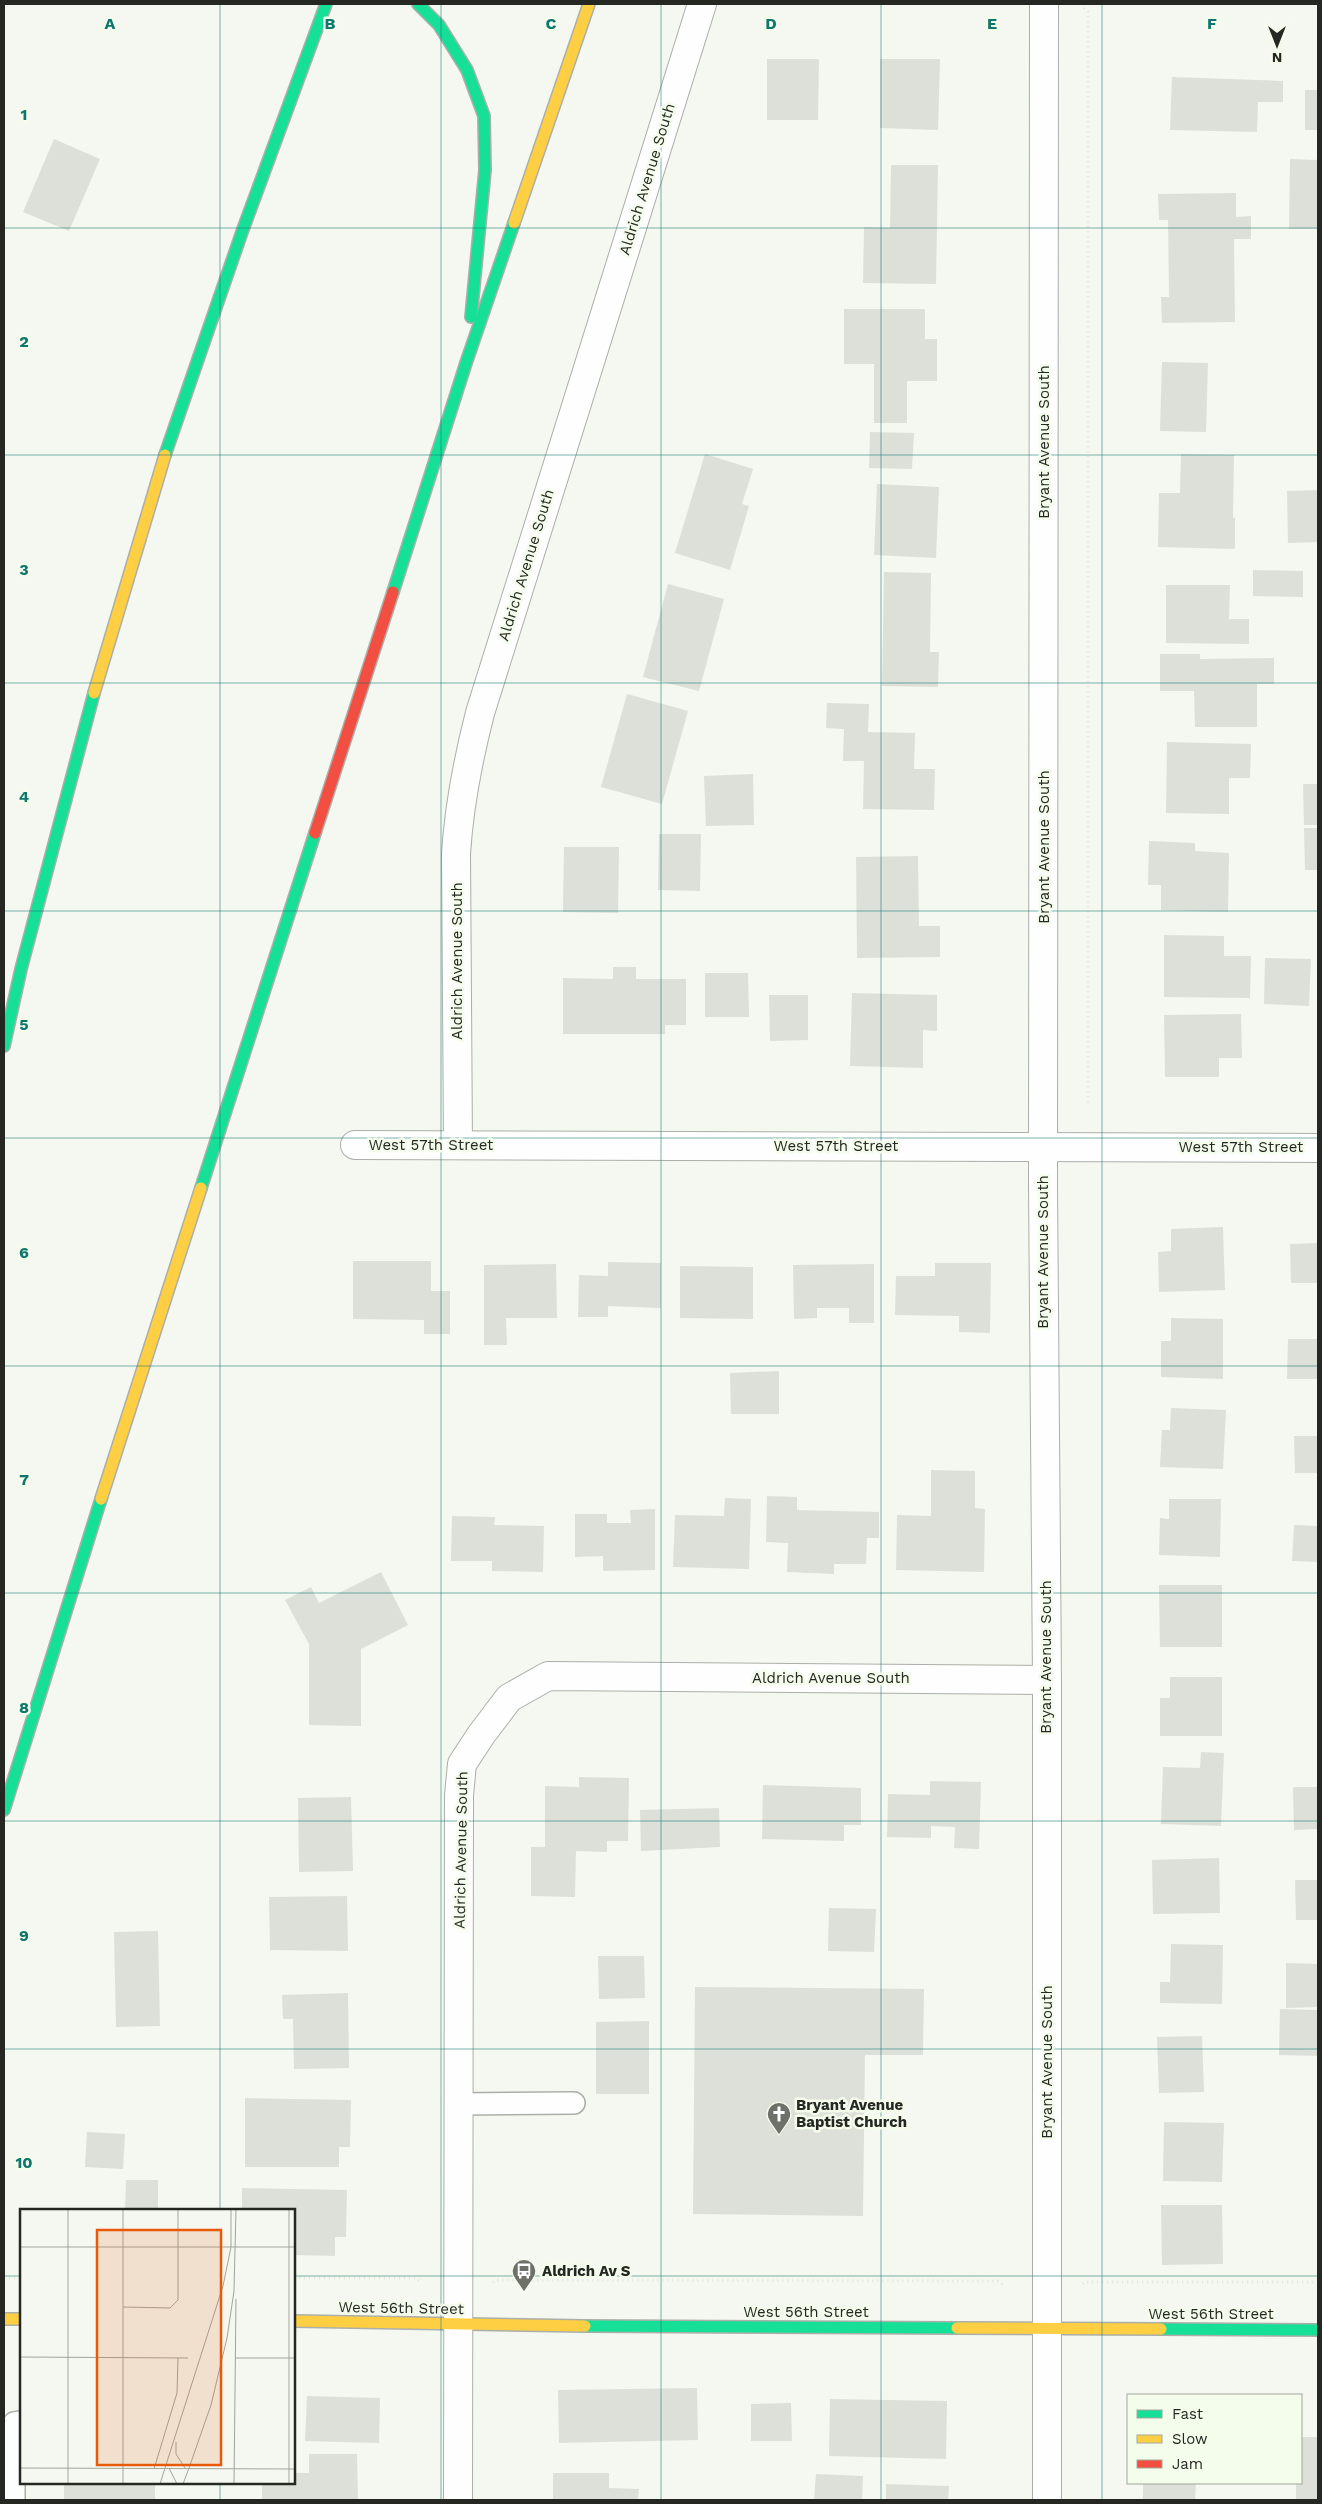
<svg xmlns="http://www.w3.org/2000/svg" width="1322" height="2504" viewBox="0 0 1322 2504" font-family="'Work Sans',sans-serif">
<rect width="100%" height="100%" fill="#f4f8f0"/>
<g fill="#dde0d9">
<polygon points="767,59 819,59 818,120 767,120"/>
<polygon points="880,59 940,59 938,130 880,128"/>
<polygon points="1172,77 1283,81 1283,102 1258,102 1257,132 1170,130"/>
<rect x="1305" y="90" width="13" height="40"/>
<polygon points="54,139 100,159 69,231 23,212"/>
<polygon points="1290,159 1318,160 1318,229 1289,229"/>
<polygon points="891,165 938,165 936,284 863,283 864,227 890,228"/>
<polygon points="1236,193 1236,217 1251,216 1251,239 1234,239 1235,322 1162,323 1161,297 1169,297 1168,220 1159,220 1158,194"/>
<polygon points="844,309 925,309 925,339 937,339 937,381 907,381 907,423 874,423 874,364 844,364"/>
<polygon points="1162,362 1208,363 1206,432 1160,431"/>
<polygon points="870,432 914,433 912,469 869,468"/>
<polygon points="705,454 753,469 742,504 749,506 730,570 675,553"/>
<polygon points="1181,454 1234,455 1233,518 1235,518 1235,549 1158,547 1159,493 1180,493"/>
<polygon points="877,484 939,487 936,558 874,555"/>
<polygon points="1318,490 1318,542 1288,543 1287,491"/>
<polygon points="1253,570 1303,571 1303,597 1253,596"/>
<polygon points="884,572 931,573 930,652 939,652 938,687 882,686"/>
<polygon points="668,584 724,599 699,691 643,677"/>
<polygon points="1166,585 1230,585 1229,619 1249,619 1249,644 1166,643"/>
<polygon points="1160,654 1200,654 1200,659 1274,658 1274,684 1257,684 1257,727 1195,727 1194,691 1160,691"/>
<polygon points="627,694 688,711 662,804 601,787"/>
<polygon points="827,703 869,704 868,732 915,733 914,769 935,769 934,810 863,809 864,761 843,761 844,729 826,728"/>
<polygon points="1167,742 1251,744 1250,778 1229,778 1229,814 1166,813"/>
<polygon points="753,774 754,825 706,826 704,776"/>
<polygon points="1303,784 1318,784 1318,825 1304,825"/>
<polygon points="1304,828 1318,828 1318,870 1305,870"/>
<polygon points="659,834 701,834 700,891 658,890"/>
<polygon points="1149,841 1195,843 1195,851 1229,853 1228,912 1161,910 1161,885 1148,885"/>
<polygon points="564,847 619,847 618,913 563,912"/>
<polygon points="918,856 919,926 940,926 940,957 857,958 856,857"/>
<polygon points="1164,935 1224,936 1224,956 1251,956 1250,998 1164,997"/>
<polygon points="1265,958 1311,959 1309,1006 1264,1004"/>
<polygon points="613,967 636,967 636,979 686,979 686,1025 665,1025 665,1034 563,1034 563,978 613,979"/>
<polygon points="705,973 748,973 749,1017 705,1017"/>
<polygon points="852,993 937,995 937,1031 923,1030 923,1068 850,1066"/>
<polygon points="769,995 808,995 808,1040 770,1041"/>
<polygon points="1241,1014 1242,1058 1219,1058 1219,1077 1165,1077 1164,1015"/>
<polygon points="1223,1227 1225,1290 1159,1292 1158,1252 1171,1251 1171,1229"/>
<polygon points="1318,1243 1318,1283 1291,1283 1290,1244"/>
<polygon points="353,1261 431,1261 431,1291 450,1291 450,1334 424,1334 424,1320 353,1319"/>
<polygon points="608,1262 661,1263 661,1308 608,1306 608,1317 578,1317 579,1275 608,1276"/>
<polygon points="935,1263 991,1263 990,1333 959,1332 959,1316 895,1315 896,1276 935,1276"/>
<polygon points="556,1264 557,1318 506,1318 507,1345 484,1345 484,1265"/>
<polygon points="874,1264 874,1323 849,1323 849,1308 817,1308 817,1318 794,1319 793,1265"/>
<polygon points="680,1266 753,1267 753,1319 680,1318"/>
<polygon points="1171,1318 1223,1319 1223,1379 1161,1377 1161,1341 1171,1341"/>
<polygon points="1288,1339 1318,1339 1318,1379 1287,1379"/>
<polygon points="779,1371 779,1414 731,1414 730,1373"/>
<polygon points="1171,1408 1226,1410 1223,1469 1160,1467 1162,1430 1170,1430"/>
<polygon points="1294,1436 1318,1436 1318,1473 1295,1473"/>
<polygon points="931,1470 975,1471 975,1508 985,1509 984,1572 896,1570 897,1515 931,1516"/>
<polygon points="767,1496 797,1497 797,1510 879,1512 879,1538 867,1538 866,1564 834,1564 834,1574 787,1572 788,1543 766,1542"/>
<polygon points="725,1498 751,1499 749,1569 673,1567 675,1515 724,1516"/>
<polygon points="1169,1499 1221,1499 1220,1557 1159,1555 1160,1518 1169,1519"/>
<polygon points="655,1509 655,1570 603,1571 603,1556 575,1557 575,1514 607,1514 607,1523 631,1523 630,1510"/>
<polygon points="452,1516 495,1517 494,1525 544,1526 543,1572 492,1571 492,1561 451,1561"/>
<polygon points="1294,1525 1318,1526 1318,1562 1292,1561"/>
<polygon points="381,1572 408,1625 361,1649 361,1726 309,1725 309,1644 285,1600 311,1587 319,1603"/>
<polygon points="1159,1585 1222,1585 1222,1647 1160,1647"/>
<polygon points="1170,1677 1222,1677 1222,1736 1160,1736 1160,1698 1170,1698"/>
<polygon points="1201,1752 1224,1753 1221,1826 1161,1824 1163,1767 1200,1768"/>
<polygon points="579,1777 629,1778 628,1841 607,1841 607,1852 576,1851 575,1897 531,1896 531,1847 545,1847 545,1786 579,1787"/>
<polygon points="930,1781 981,1782 979,1849 954,1848 955,1827 931,1826 931,1838 887,1837 888,1794 930,1795"/>
<polygon points="763,1785 861,1788 861,1825 844,1825 844,1841 762,1839"/>
<polygon points="1293,1787 1318,1787 1318,1829 1294,1830"/>
<polygon points="351,1797 353,1871 299,1872 298,1798"/>
<polygon points="719,1808 720,1847 641,1851 640,1810"/>
<polygon points="1219,1858 1220,1913 1153,1914 1152,1860"/>
<polygon points="1295,1880 1318,1880 1318,1920 1296,1920"/>
<polygon points="347,1896 348,1951 270,1950 269,1897"/>
<polygon points="829,1908 876,1909 874,1952 828,1951"/>
<polygon points="158,1931 160,2026 116,2027 114,1932"/>
<polygon points="1171,1944 1223,1945 1222,2004 1160,2003 1160,1982 1170,1982"/>
<polygon points="598,1956 644,1956 645,1998 599,1999"/>
<polygon points="1286,1963 1318,1964 1318,2007 1286,2008"/>
<polygon points="695,1987 924,1989 923,2055 865,2055 863,2216 693,2214"/>
<polygon points="348,1993 349,2068 294,2069 293,2019 283,2019 282,1995"/>
<polygon points="1280,2009 1318,2010 1318,2056 1279,2055"/>
<polygon points="649,2021 649,2094 596,2094 596,2022"/>
<polygon points="1202,2036 1204,2092 1159,2093 1157,2037"/>
<polygon points="245,2098 351,2100 350,2147 339,2147 339,2167 245,2167"/>
<polygon points="1164,2122 1224,2123 1222,2182 1163,2181"/>
<polygon points="87,2132 125,2134 123,2169 85,2167"/>
<polygon points="126,2180 158,2180 158,2210 125,2210"/>
<polygon points="242,2188 347,2190 346,2237 335,2237 335,2256 294,2255 294,2210 242,2210"/>
<polygon points="1161,2205 1222,2205 1223,2264 1162,2265"/>
<polygon points="697,2388 698,2440 559,2443 558,2390"/>
<polygon points="307,2396 380,2398 379,2443 305,2441"/>
<polygon points="830,2399 947,2401 946,2459 829,2456"/>
<polygon points="791,2403 792,2441 751,2441 751,2404"/>
<polygon points="1301,2437 1318,2437 1318,2500 1296,2500 1296,2483 1301,2483"/>
<polygon points="309,2454 357,2454 358,2500 262,2500 262,2483 294,2483 294,2473 309,2473"/>
<polygon points="553,2473 609,2473 609,2488 639,2489 638,2500 553,2500"/>
<polygon points="816,2474 863,2476 862,2500 814,2500"/>
<rect x="64" y="2483" width="91" height="17"/>
<polygon points="1143,2483 1196,2483 1195,2500 1143,2500"/>
<polygon points="886,2484 949,2486 948,2500 886,2500"/>
</g>
<g fill="none" stroke-linecap="round" stroke-linejoin="round">
<g stroke="#acafa9" stroke-width="24">
<g id="lane">
<polyline points="459,2104 574,2103"/>
<polyline points="14,2500 14,2423 21,2422"/>
</g>
</g>
<g stroke="#acafa9" stroke-width="30">
<g id="street">
<polyline points="1044,4 1043,1185 1047,1680 1047,2500"/>
<polyline points="355,1145 1318,1148"/>
<path d="M458,1145L456,854C459,805 468,760 480,713L702,4"/>
<polyline points="458,2500 459,1795 462,1764 481,1735 509,1698 548,1676 1047,1680"/>
</g>
</g>
<g stroke="#acafa9" stroke-width="14">
<g id="fast">
<polyline points="418,4 439,25 467,70 484,116 485,170 471,317"/>
<polyline points="165,455 242,232 326,4"/>
<polyline points="393,592 466,363 514,223"/>
<polyline points="4,1046 21,969 94,693"/>
<polyline points="201,1188 315,833"/>
<polyline points="4,1810 101,1499"/>
<polyline points="585,2326 957,2328"/>
<polyline points="1161,2329 1318,2330"/>
</g>
</g>
<g stroke="#acafa9" stroke-width="14">
<g id="slow">
<polyline points="514,223 589,4"/>
<polyline points="94,693 165,455"/>
<polyline points="101,1499 201,1188"/>
<polyline points="4,2319 21,2319"/>
<polyline points="294,2321 585,2326"/>
<polyline points="957,2328 1161,2329"/>
</g>
</g>
<g stroke="#acafa9" stroke-width="14">
<polyline id="jam" points="315,833 393,592"/>
</g>
<g stroke="#e4e4e2" stroke-width="3" stroke-dasharray="1 4" stroke-linecap="butt">
<polyline points="1084,8 1088,12 1088,1103"/>
<polyline points="4,2278 21,2278"/>
<polyline points="294,2278 416,2278 421,2283"/>
<polyline points="493,2282 496,2280 998,2281 1005,2286"/>
<polyline points="1083,2284 1085,2282 1318,2282"/>
</g>
<use href="#lane" stroke="#fdfefd" stroke-width="21"/>
<use href="#street" stroke="#fdfefd" stroke-width="28"/>
<use href="#fast" stroke="#16e098" stroke-width="11"/>
<use href="#slow" stroke="#ffcf43" stroke-width="11"/>
<use href="#jam" stroke="#f24e42" stroke-width="11"/>
</g>
<path fill="none" stroke="#0f766e" stroke-width="1" stroke-opacity="0.55" d="M220,4V2210M441,4V2500M661,4V2500M881,4V2500M1102,4V2500M4,228H1318M4,455H1318M4,683H1318M4,911H1318M4,1138H1318M4,1366H1318M4,1593H1318M4,1821H1318M4,2049H1318M4,2276H21M294,2276H1318M220,2483V2500"/>
<defs>
<g id="church-pin" transform="scale(1.25)"><path d="M0 17L-7.5 6A9.5 9.5 0 1 1 7.5 6Z" fill="#6d716a" stroke="#f4fcec"/><path d="M-1.2-6h2.4v3.5h3.3v2.4h-3.3V6h-2.4V-.1h-3.3v-2.4h3.3Z" fill="#fff"/></g>
<g id="bus-pin" transform="scale(1.25)"><path d="M0 17L-7.5 6A9.5 9.5 0 1 1 7.5 6Z" fill="#6d716a" stroke="#f4fcec"/><path d="M-5-6H5V4H4V6H2V4H-2V6H-4V4H-5ZM-3.5-4V0h7V-4ZM-3.5 1.2v1.5H-2V1.2ZM2 1.2v1.5H3.5V1.2Z" fill="#fff"/></g>
</defs>
<g fill-rule="evenodd">
<use href="#church-pin" x="779" y="2114"/>
<use href="#bus-pin" x="524" y="2271"/>
</g>
<g text-anchor="middle" dominant-baseline="central" stroke-width="5" stroke-linejoin="round" paint-order="stroke">
<g font-size="15" fill="#252822" stroke="#f4fcec">
<text transform="translate(647 179) rotate(-73)">Aldrich Avenue South</text>
<text transform="translate(1044 442) rotate(-90)">Bryant Avenue South</text>
<text transform="translate(526 565) rotate(-73)">Aldrich Avenue South</text>
<text transform="translate(1044 847) rotate(-90)">Bryant Avenue South</text>
<text transform="translate(457 961) rotate(-90)">Aldrich Avenue South</text>
<text x="431" y="1145">West 57th Street</text>
<text x="836" y="1146">West 57th Street</text>
<text x="1241" y="1147">West 57th Street</text>
<text transform="translate(1043 1252) rotate(-90)">Bryant Avenue South</text>
<text transform="translate(1046 1657) rotate(-90)">Bryant Avenue South</text>
<text x="831" y="1678">Aldrich Avenue South</text>
<text transform="translate(461 1850) rotate(-89)">Aldrich Avenue South</text>
<text transform="translate(1047 2062) rotate(-90)">Bryant Avenue South</text>
<text transform="translate(401 2308) rotate(1)">West 56th Street</text>
<text x="806" y="2312">West 56th Street</text>
<text x="1211" y="2314">West 56th Street</text>
</g>
<g font-size="15" font-weight="bold" fill="#252822" stroke="#f4fcec" text-anchor="start">
<text x="796" y="2105">Bryant Avenue<tspan x="796" dy="17">Baptist Church</tspan></text>
<text x="542" y="2271">Aldrich Av S</text>
</g>
</g>
<g transform="translate(20 2209)">
<rect width="275" height="275" fill="#f4f8f0"/>
<path fill="none" stroke="#a1a59e" stroke-width="1" d="M48,0V275M103,0V275M0,38H275M103,98L150,99L158,91V0M0,148L168,149M215,149H275M156,233V245L165,259M0,259L275,260M145,259L203,77L211,38V0M149,259L157,275M169,259L191,196L207,129L214,82L216,0M134,260L157,184L158,149M140,275L145,259M163,275L169,259M214,275L216,90M269,275V0"/>
<path fill="#e8590c" fill-opacity="0.15" stroke="#e8590c" stroke-width="2.5" d="M77,21H201V256H77Z"/>
<rect width="275" height="275" fill="none" stroke="#252822" stroke-width="2.5"/>
</g>
<g font-size="16" text-anchor="middle" font-weight="bold" fill="#0f766e" stroke="#f4fcec" stroke-width="5" stroke-linejoin="round" paint-order="stroke">
<text x="110" y="29">A</text>
<text x="330" y="29">B</text>
<text x="551" y="29">C</text>
<text x="771" y="29">D</text>
<text x="992" y="29">E</text>
<text x="1212" y="29">F</text>
<text x="24" y="120">1</text>
<text x="24" y="347">2</text>
<text x="24" y="575">3</text>
<text x="24" y="802">4</text>
<text x="24" y="1030">5</text>
<text x="24" y="1258">6</text>
<text x="24" y="1485">7</text>
<text x="24" y="1713">8</text>
<text x="24" y="1941">9</text>
<text x="24" y="2168">10</text>
</g>
<rect width="1322" height="2504" fill="none" stroke="#252822" stroke-width="10"/>
<rect x="1127" y="2394" width="175" height="90" fill="#f4fcec" stroke="#a1a79b"/>
<rect x="1137" y="2410" width="25" height="8" fill="#16e098" stroke="#a1a79b"/>
<text x="1172" y="2419" font-size="15" fill="#252822">Fast</text>
<rect x="1137" y="2435" width="25" height="8" fill="#ffcf43" stroke="#a1a79b"/>
<text x="1172" y="2444" font-size="15" fill="#252822">Slow</text>
<rect x="1137" y="2460" width="25" height="8" fill="#f24e42" stroke="#a1a79b"/>
<text x="1172" y="2469" font-size="15" fill="#252822">Jam</text>
<g transform="translate(1277 45) rotate(180)" stroke="#f4fcec" stroke-width="4" paint-order="stroke">
<path d="M0-4L9 19L0 12L-9 19Z" fill="#252822"/>
<text y="-8" font-size="14" font-weight="bold" text-anchor="middle" fill="#252822">N</text>
</g>
</svg>
